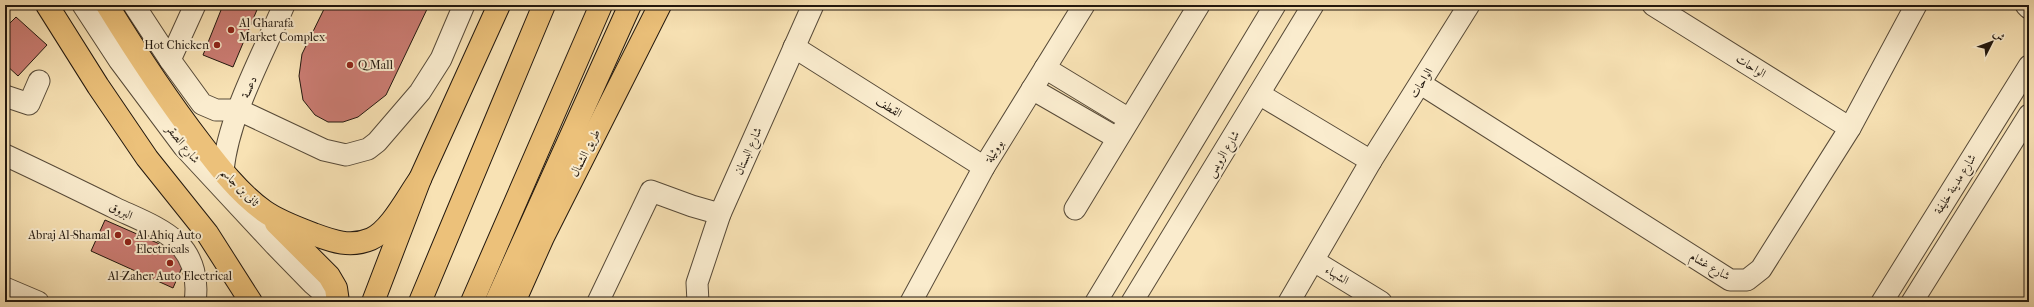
<svg xmlns="http://www.w3.org/2000/svg" width="2034" height="307" viewBox="0 0 2034 307" font-family="'IM FELL French Canon',Amiri,serif">
<rect width="100%" height="100%" fill="#f8e2b4"/>
<filter id="stains"><feTurbulence type="fractalNoise" baseFrequency=".005" numOctaves="4"/><feColorMatrix values="0 0 0 0 .2 0 0 0 0 .09 0 0 0 0 .02 0 0 0 .5 -.17"/></filter>
<radialGradient id="worn" r=".72"><stop offset=".6" stop-color="#630" stop-opacity="0"/><stop offset="1" stop-color="#630" stop-opacity=".3"/></radialGradient>
<g fill="#cb7c73" stroke="#21170e">
<polygon points="223,5 259,5 233,67 203,55"/>
<polygon points="326,5 429,5 386,95 358,117 343,122 328,122 315,115 303,100 299,76 302,54"/>
<polygon points="16,17 47,45 18,76 5,64 5,28"/>
<polygon points="105,220 187,256 173,288 91,251"/>
</g>
<g fill="none" stroke-linecap="round" stroke-linejoin="round">
<g stroke="#574a38" stroke-width="23">
<g id="minor">
<polyline points="83,5 119,60 184,147 275,245 312,283 334,302"/>
<polyline points="134,5 170,60 202,104 216,110 239,110 324,150 346,155 368,149 377,142 420,92 441,59 464,5"/>
<polyline points="1653,5 1850,128"/>
<polyline points="2026,5 2029,8"/>
<polyline points="794,47 984,167"/>
<polyline points="170,60 195,5"/>
<polyline points="1045,68 1129,119"/>
<polyline points="1421,84 1730,280 1747,280 1761,269 1850,128 1916,5"/>
<polyline points="1032,89 1117,138"/>
<polyline points="1259,94 1371,161"/>
<polyline points="5,96 29,104 39,81"/>
<path d="M5,155C42,172 78,190 115,208C136,218 161,227 178,243C194,259 198,281 195,302"/>
<path d="M223,171C228,117 262,56 284,5"/>
<polyline points="1075,209 1199,5"/>
<polyline points="1314,261 1381,302"/>
<polyline points="5,288 38,302"/>
<polyline points="598,302 651,191 692,206 720,214"/>
<polyline points="698,302 697,283 720,214 813,5"/>
<polyline points="911,302 984,167 1084,5"/>
<polyline points="1096,302 1275,5"/>
<polyline points="1132,302 1313,5"/>
<polyline points="1289,302 1371,161 1469,5"/>
<polyline points="1882,302 2029,66"/>
<polyline points="1912,302 2029,115"/>
</g>
</g>
<g stroke="#21170e" stroke-width="24">
<g id="major">
<polyline points="47,5 98,86 147,158 207,233 251,302"/>
<path d="M107,5C136,52 166,98 200,142C219,167 238,192 264,211C278,221 297,228 313,234C332,241 350,248 371,239C391,230 407,197 420,179"/>
<polyline points="276,223 329,276 336,288 338,302"/>
<polyline points="373,302 420,179 499,5"/>
<polyline points="514,302 543,237 660,5"/>
</g>
</g>
<g stroke="#21170e" stroke-width="24">
<g id="highway">
<polyline points="420,302 544,5"/>
<polyline points="472,302 601,5"/>
<polyline points="496,302 630,5"/>
</g>
</g>
<use href="#minor" stroke="#faecce" stroke-width="21"/>
<use href="#major" stroke="#ecc17a" stroke-width="22"/>
<use href="#highway" stroke="#ecc17a" stroke-width="22"/>
</g>
<g fill="#8f2418" stroke="#faecce" stroke-width="1.5">
<circle cx="231" cy="30" r="4"/>
<circle cx="217" cy="45" r="4"/>
<circle cx="350" cy="65" r="4"/>
<circle cx="118" cy="235" r="4"/>
<circle cx="128" cy="242" r="4"/>
<circle cx="170" cy="263" r="4"/>
</g>
<g text-anchor="middle" dominant-baseline="central" stroke-width="4" stroke-linejoin="round" paint-order="stroke">
<g font-size="12" fill="#21170e" stroke="#faecce" text-anchor="start">
<text x="239" y="23">Al Gharafa<tspan x="239" dy="14">Market Complex</tspan></text>
<text x="209" y="45" text-anchor="end">Hot Chicken</text>
<text x="358" y="65">Q Mall</text>
<text x="110" y="235" text-anchor="end">Abraj Al-Shamal</text>
<text x="136" y="235">Al Ahiq Auto<tspan x="136" dy="14">Electricals</tspan></text>
<text x="170" y="276" text-anchor="middle">Al-Zaher Auto Electrical</text>
</g>
<g font-size="12" fill="#21170e" stroke="#faecce">
<text transform="translate(1751 66) rotate(32)">الواحات</text>
<text transform="translate(1421 83) rotate(-58)">الواحات</text>
<text transform="translate(249 87) rotate(-67)">دعسة</text>
<text transform="translate(889 107) rotate(32)">القطف</text>
<text transform="translate(183 144) rotate(51)">شارع الصقر</text>
<text transform="translate(748 151) rotate(-66)">شارع البستان</text>
<text transform="translate(994 151) rotate(-58)">بووثيلة</text>
<text transform="translate(585 153) rotate(-63)">طريق الشمال</text>
<text transform="translate(1223 154) rotate(-59)">شارع الرويس</text>
<text transform="translate(1955 184) rotate(-58)">شارع مدينة خليفة</text>
<text transform="translate(240 187) rotate(45)">ثانى بن جاسم</text>
<text transform="translate(121 211) rotate(26)">البروق</text>
<text transform="translate(1710 266) rotate(30)">شارع غشام</text>
<text transform="translate(1337 275) rotate(31)">الشهباء</text>
</g>
</g>
<rect width="2034" height="307" fill="none" stroke="#f8e2b4" stroke-width="20"/>
<rect x="6" y="6" width="2022" height="295" fill="none" stroke="#21170e" stroke-width="2"/>
<rect x="10" y="10" width="2014" height="287" fill="none" stroke="#21170e"/>
<g transform="translate(1992 42) rotate(48)" stroke="#faecce" stroke-width="3" paint-order="stroke">
<path d="M0-3L7 15L0 10L-7 15Z" fill="#21170e"/>
<text y="-6" font-size="11" font-weight="bold" text-anchor="middle" fill="#21170e">ش</text>
</g>
<rect width="100%" height="100%" filter="url(#stains)"/>
<rect width="100%" height="100%" fill="url(#worn)"/>
</svg>
